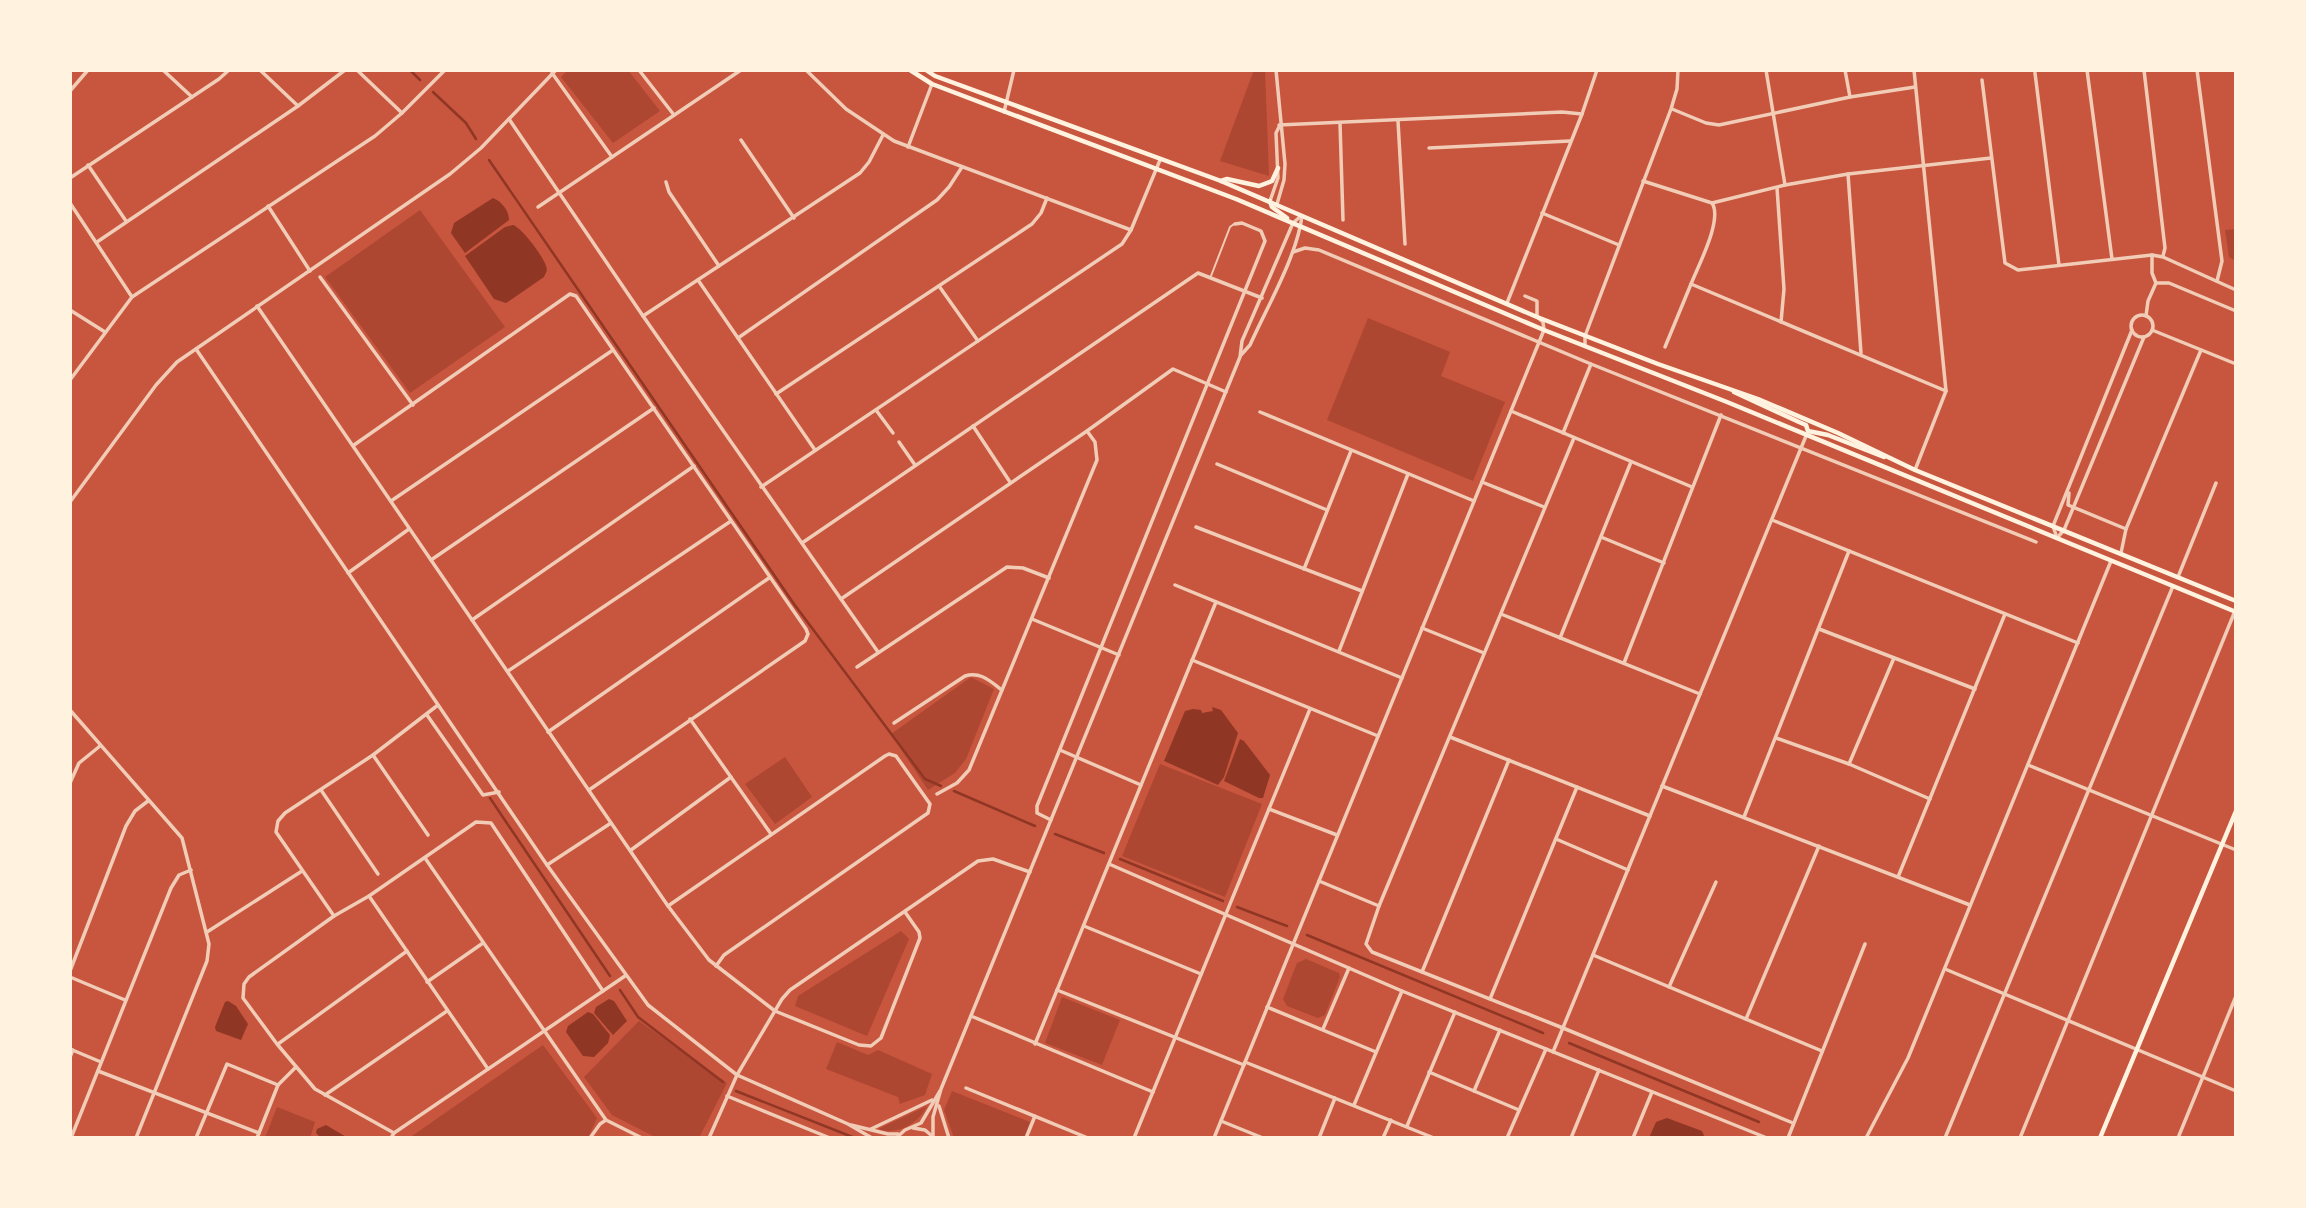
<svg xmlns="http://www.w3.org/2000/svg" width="2306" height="1208" viewBox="0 0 2306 1208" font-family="Montserrat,sans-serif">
<rect width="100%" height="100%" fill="#c8553d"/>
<g fill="#ae4732">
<polygon points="568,70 628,70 660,111 613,143 561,77"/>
<polygon points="1254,70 1265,70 1269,176 1220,161"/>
<polygon points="420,210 505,327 410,393 325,277"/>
<polygon points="2236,229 2236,261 2229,257 2225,230"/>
<polygon points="1368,318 1450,352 1441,376 1505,402 1473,481 1327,420"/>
<polygon points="971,677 994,689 966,759 955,773 928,790 891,734"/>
<polygon points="785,757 812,797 775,824 745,784"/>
<polygon points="1160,764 1262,804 1225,897 1122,856"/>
<polygon points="901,931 909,939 867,1036 795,1006 798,996"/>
<polygon points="1306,959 1339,973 1340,977 1325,1015 1318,1018 1287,1006 1283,999 1297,963"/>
<polygon points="1062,997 1120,1020 1102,1065 1045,1043"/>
<polygon points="639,1021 727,1083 699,1138 657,1138 612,1115 584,1077"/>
<polygon points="837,1042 868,1055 878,1050 932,1074 925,1095 900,1104 898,1097 826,1069"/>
<polygon points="543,1045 597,1118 588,1138 409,1138"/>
<polygon points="952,1091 1030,1122 1024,1138 954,1138 944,1110"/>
<path d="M927,1106C919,1123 897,1136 878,1129Z"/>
<polygon points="277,1107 315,1122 310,1138 265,1138"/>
</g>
<g fill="#8f3625">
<path d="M493,198C501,201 509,210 509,220L465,253L451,233L454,223Z"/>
<path d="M513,225C522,228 543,256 546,266C548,271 546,272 544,277L506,303L494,299L465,256L505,227Z"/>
<polygon points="1212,707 1221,710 1238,733 1224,777 1218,785 1164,761 1185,711 1193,709 1201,710 1202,713 1213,711"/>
<polygon points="1240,739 1244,741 1270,775 1263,798 1259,798 1224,781"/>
<polygon points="609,999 614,1001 627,1021 613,1035 594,1013 596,1007"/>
<polygon points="228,1001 236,1006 248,1024 241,1040 216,1031 215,1027 225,1002"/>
<polygon points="588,1012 593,1014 610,1035 608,1043 594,1057 583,1056 566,1032 568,1026"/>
<polygon points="1667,1118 1702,1131 1705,1138 1649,1138 1656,1122"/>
<polygon points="326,1125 348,1138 321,1138 316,1133 317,1129"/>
</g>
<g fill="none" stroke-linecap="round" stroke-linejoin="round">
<g stroke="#8f3625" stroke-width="2.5">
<polyline points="410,70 420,80"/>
<polyline points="433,92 466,123 476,139"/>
<polyline points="489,160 794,604 925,779 941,786"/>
<polyline points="954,791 1035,826"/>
<polyline points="490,798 610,976"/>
<polyline points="1055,834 1104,853"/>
<polyline points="1120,859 1223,901"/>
<polyline points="1237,907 1287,926"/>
<polyline points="1307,935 1543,1033"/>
<polyline points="620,990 638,1017 723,1082"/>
<polyline points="1569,1043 1759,1122"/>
<polyline points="736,1091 855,1138"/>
</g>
<polyline stroke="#f1ccb7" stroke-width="2" points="1211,276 1230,227 1234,224"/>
<g stroke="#f1ccb7" stroke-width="3.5">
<polyline points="163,70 192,97"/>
<polyline points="260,70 298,106"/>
<polyline points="357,70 402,113"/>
<polyline points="639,70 674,115"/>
<polyline points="806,70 846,109 894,141 1131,230"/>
<polyline points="1766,70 1785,185"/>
<polyline points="1845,70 1850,97"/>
<polyline points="1914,70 1946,391 1915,470"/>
<polyline points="2087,70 2112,259"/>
<polyline points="2144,70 2165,248 2163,256"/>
<polyline points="2197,70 2222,261 2217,281"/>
<polyline points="552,73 612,157"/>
<polyline points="2035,73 2059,265"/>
<polyline points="1982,80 2005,263 2018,270 2152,255 2163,257 2236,290"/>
<polyline points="70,91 88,70"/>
<polyline points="1672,109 1706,123 1719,125 1850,97 1915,87"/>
<polyline points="1004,112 1014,70"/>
<polyline points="509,119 643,316 878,652"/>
<polyline points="1398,121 1405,244"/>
<polyline points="1340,123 1343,220"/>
<polyline points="1279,125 1562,112 1582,114"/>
<polyline points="741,140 794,218"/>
<polyline points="908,147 932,84"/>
<polyline points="1429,148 1570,141"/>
<polyline points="88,165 126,221"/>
<polyline points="1848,174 1861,353"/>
<polyline points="70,178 219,79 229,70"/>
<polyline points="1643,181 1712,203 1785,185 1848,174 1991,158"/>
<polyline points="666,182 669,192 719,266"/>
<polyline points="1777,188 1784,289 1781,322"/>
<polyline points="70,203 132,297"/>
<path d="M1712,203C1723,220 1698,266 1691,284L1946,391"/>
<polyline points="268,206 310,271"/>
<polyline points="538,207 741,70"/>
<polyline points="1542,213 1619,245"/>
<polyline points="97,242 298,106 345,70"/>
<polyline points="1293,252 1305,248 1319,250 1591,364 2036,542"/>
<polyline points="2152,255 2152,273 2156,283"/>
<polyline points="320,277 413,405"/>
<polyline points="698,280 815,450"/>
<polyline points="939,286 978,341"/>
<polyline points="1507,303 1582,114 1597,70"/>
<polyline points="257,306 668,906 709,960 775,1011 859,1045 871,1046 881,1038 920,938 919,932 905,912"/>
<polyline points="70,310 105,332"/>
<circle cx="2142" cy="326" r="11"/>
<polyline points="643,316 860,173 869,162 883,135"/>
<polyline points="2146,316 2148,301 2156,283 2169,283 2236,311"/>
<polyline points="2152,330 2236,364"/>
<polyline points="738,338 937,200 949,187 962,167"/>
<polyline points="1585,346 1585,336 1671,109 1677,89 1678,70"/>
<polyline points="1665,347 1691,284"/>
<polyline points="70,380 132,297 375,136 402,113 445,70"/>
<polyline points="776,394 1032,224 1041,213 1047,198"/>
<polyline points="876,410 893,433"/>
<polyline points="1511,411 1692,487"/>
<polyline points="1260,412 1474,501"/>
<polyline points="973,426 1010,482"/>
<polyline points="1563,433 1591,364"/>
<polyline points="1574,438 1379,906 1366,944 1372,952 1563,1028 1793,1123"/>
<polyline points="899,442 915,465"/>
<polyline points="354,445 570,294 576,296 806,629 808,634 805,641 589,790"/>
<polyline points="1217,464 1327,510"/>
<polyline points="1482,482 1544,507"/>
<polyline points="761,487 1122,244 1131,230 1160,160"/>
<polyline points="2069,493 2068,505 2126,529"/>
<polyline points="391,501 613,350"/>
<polyline points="1772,520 2078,643"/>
<polyline points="1196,527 1362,591"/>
<polyline points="1601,537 1664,563"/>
<polyline points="2057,538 2053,526 2132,330"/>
<polyline points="2057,538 2064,530 2144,337"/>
<polyline points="802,543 1198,273 1262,298"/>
<polyline points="2121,553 2126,529 2201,350"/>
<polyline points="431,560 654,408"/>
<polyline points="1304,569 1351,451"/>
<polyline points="348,573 409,529"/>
<polyline points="2178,577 2216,483"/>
<polyline points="1175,585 1402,678"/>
<polyline points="841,599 1087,431 1173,369 1226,392"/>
<polyline points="1501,614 1700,694"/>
<polyline points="1032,619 1119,655"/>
<polyline points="472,620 694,466"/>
<polyline points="1422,628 1484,653"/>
<polyline points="1819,629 1975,689"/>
<polyline points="1560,638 1631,462"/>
<polyline points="1339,651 1408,474"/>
<polyline points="1192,660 1378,736"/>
<polyline points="1624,663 1721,415"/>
<polyline points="857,667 1007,567 1023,568 1049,578"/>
<polyline points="508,671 731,521"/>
<polyline points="70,710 182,838 209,944 207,961 136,1138"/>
<polyline points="427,715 483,795 499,792"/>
<polyline points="690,719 771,834"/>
<path d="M894,723L965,676C980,671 990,681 1002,690"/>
<polyline points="548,732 769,578"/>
<polyline points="1450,737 1650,816"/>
<polyline points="1776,738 1849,764 1930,799"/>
<polyline points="1060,750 1141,785"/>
<polyline points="373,755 428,835"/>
<polyline points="1849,764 1894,658"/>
<polyline points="2028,765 2236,850"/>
<polyline points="70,783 79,763 100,746"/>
<polyline points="1662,786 1970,905"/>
<polyline points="321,790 378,874"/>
<polyline points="937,794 957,783 969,770 1097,460 1095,442 1087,431"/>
<polyline points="1269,809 1337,835"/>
<polyline points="1744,817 1849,551"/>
<polyline points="1051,820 1037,813 1037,806 1265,241 1261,231 1242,223 1235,224"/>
<polyline points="1556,839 1628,870"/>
<polyline points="631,850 731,777"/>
<polyline points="425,858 606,1120 642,1138"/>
<polyline points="1109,864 1402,991 1767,1138"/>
<polyline points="547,865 611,823"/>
<polyline points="1898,877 2005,614"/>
<polyline points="1319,881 1379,906"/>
<polyline points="369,896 488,1069"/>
<polyline points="668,906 885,756 889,754 896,756 930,804 928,813 724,955 716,966"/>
<polyline points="334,916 276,832 278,821 285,813 373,755 438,705"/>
<polyline points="1084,926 1201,974"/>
<polyline points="207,932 302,871"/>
<polyline points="1593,955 1822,1051"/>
<polyline points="1945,969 2236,1091"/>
<polyline points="70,971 126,826 135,811 148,801"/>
<polyline points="1422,972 1509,760"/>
<polyline points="70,977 125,1000"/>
<polyline points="427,982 483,943"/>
<polyline points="1669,987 1716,882"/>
<polyline points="1057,990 1244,1065"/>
<polyline points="1490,999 1577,787"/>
<polyline points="1267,1007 1376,1052"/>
<polyline points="971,1016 1153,1092"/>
<polyline points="1746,1019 1819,846"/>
<polyline points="1323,1029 1349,968"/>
<polyline points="278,1044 407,951"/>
<polyline points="1035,1044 1216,602"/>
<polyline points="70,1049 101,1062"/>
<polyline points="1553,1052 1806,436"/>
<polyline points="70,1057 73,1050"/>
<polyline points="1245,1062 1434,1138"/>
<polyline points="98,1071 259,1133"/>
<polyline points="1429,1072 1519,1110"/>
<polyline points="966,1088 1088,1138"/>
<polyline points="1474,1091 1500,1030"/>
<polyline points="325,1095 447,1011"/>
<polyline points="727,1096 830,1138"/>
<polyline points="1354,1105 1402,991"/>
<polyline points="1221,1121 1263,1138"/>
<polyline points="1407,1126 1455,1012"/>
<polyline points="394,1133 315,1089 277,1044 243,998 244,984 249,977 334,916 369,896 476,822 491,823 603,991"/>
<polyline points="71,1138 171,888 179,875 191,870"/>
<polyline points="196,1138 227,1064 278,1085"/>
<polyline points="257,1138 278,1085 296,1067"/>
<polyline points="391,1138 394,1133 625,976"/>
<polyline points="590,1138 600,1124 606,1120"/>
<polyline points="709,1138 737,1075 782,999 790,990 978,861 993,859 1030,872"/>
<polyline points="1026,1138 1035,1116"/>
<polyline points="1134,1138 1310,709"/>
<polyline points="1214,1138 1544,330 1543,322 1537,317 1537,301 1525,296"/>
<polyline points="1319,1138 1335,1098"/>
<polyline points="1383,1138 1391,1120"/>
<polyline points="1507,1138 1546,1049"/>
<polyline points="1571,1138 1599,1070"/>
<polyline points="1633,1138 1652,1092"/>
<polyline points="1788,1138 1865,944"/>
<polyline points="1866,1138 1908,1058 2111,561"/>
<polyline points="1945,1138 2173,586"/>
<polyline points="2020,1138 2235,611"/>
<polyline points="2178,1138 2236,996"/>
</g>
<g stroke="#f1ccb7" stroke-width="3.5">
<polyline points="1276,70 1285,164 1284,180 1277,204"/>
<polyline points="1270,201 1278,178 1276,133 1279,127"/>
<polyline points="196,349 547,865 648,1005 737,1075 848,1124 872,1138"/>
<path d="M1241,355L1250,345C1267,307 1297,256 1302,216"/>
<polyline points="70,502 156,385 177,362 450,174 481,148 556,70"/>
<polyline points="939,1106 949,1138"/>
<polyline points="851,1125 888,1134 898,1134"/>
<polyline points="913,1128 925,1130 932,1136"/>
<polyline points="871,1129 932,1100"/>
<polyline points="933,1137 933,1117 941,1089 1240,357 1242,341 1293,223 1301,216"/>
<polyline points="896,1138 905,1130 921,1123 940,1091"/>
</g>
<g stroke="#fff3e0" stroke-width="4.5">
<polyline points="910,70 932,84 1236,199 1544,330 1727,402 2236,612"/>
<polyline points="926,70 935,76 1221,181 1537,317 1658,364 1758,399 1838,433 1915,470 2236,601"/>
<polyline points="1221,181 1227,179 1259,186 1272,181 1278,168"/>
<polyline points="1270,201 1272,207 1287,218"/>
<polyline points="1734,392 1799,422 1806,425 1808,431 1828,435 1884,457"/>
<polyline points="2100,1138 2236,811"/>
</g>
</g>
<rect width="2306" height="1208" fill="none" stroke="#fff3e0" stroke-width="144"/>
</svg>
